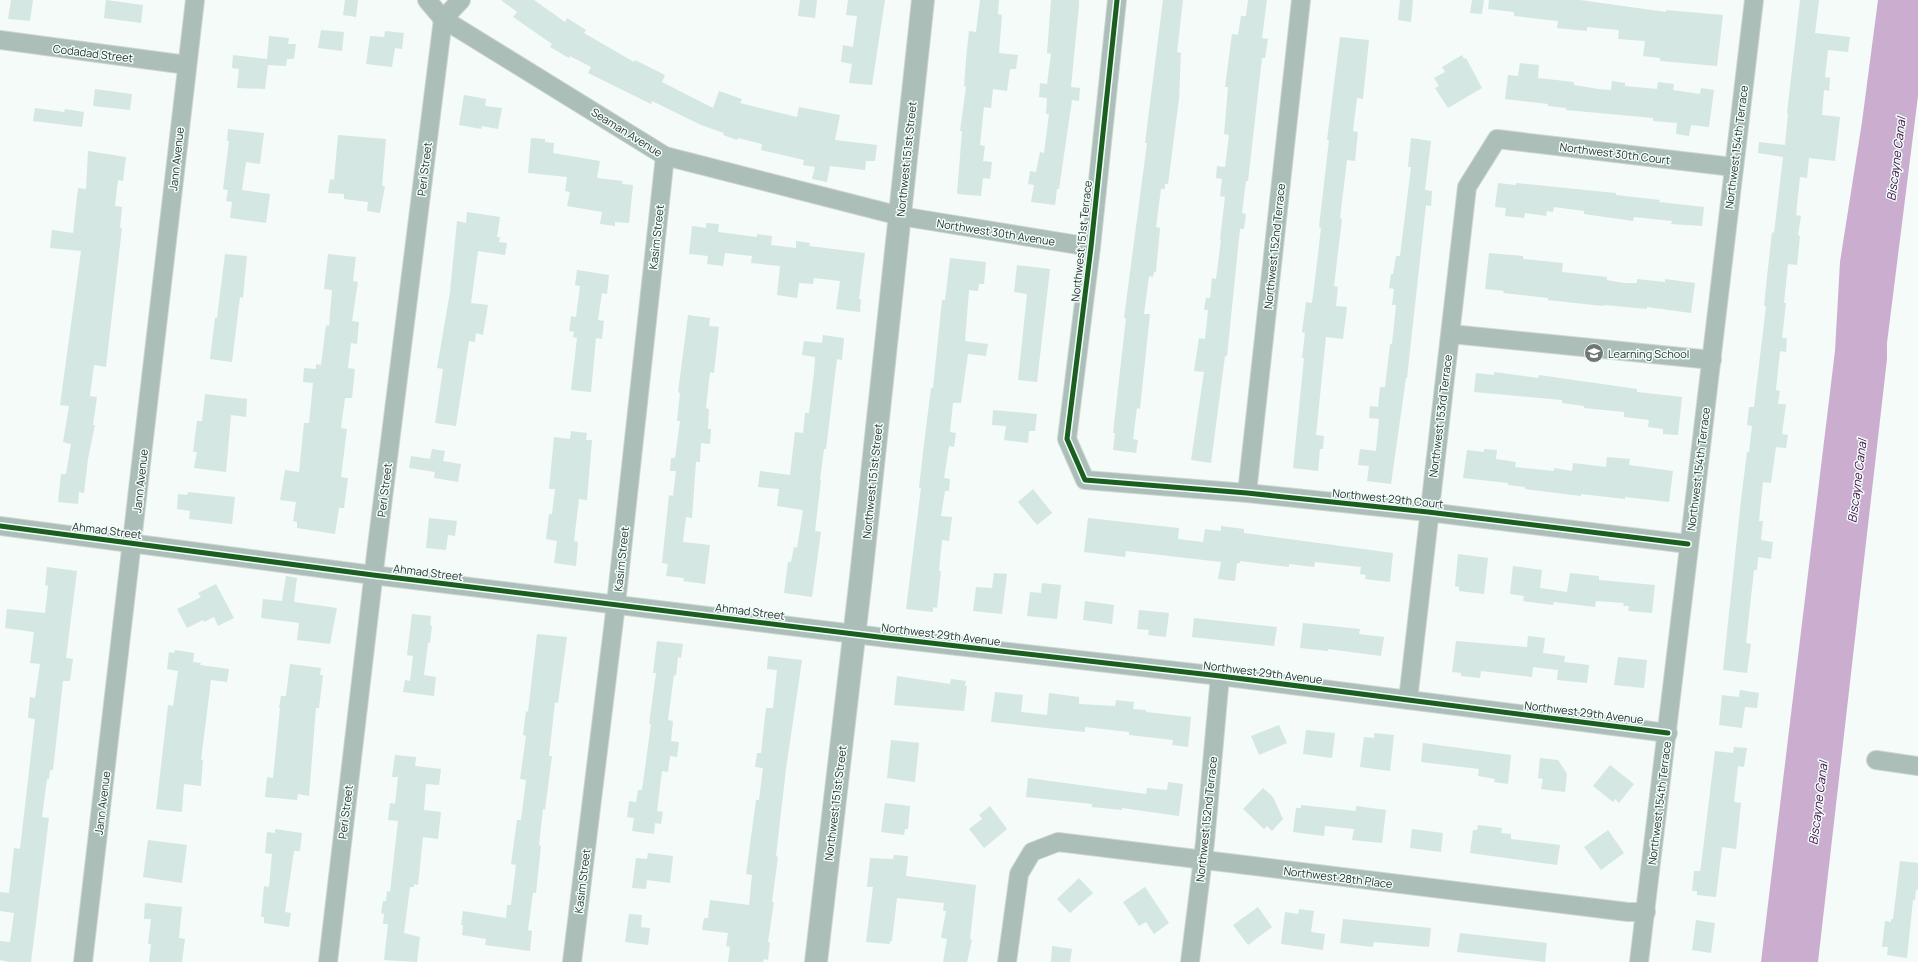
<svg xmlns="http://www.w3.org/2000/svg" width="1918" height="962" viewBox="0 0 1918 962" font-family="Manrope,sans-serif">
<rect width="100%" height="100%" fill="#f4fbf9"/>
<polygon fill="#cbadcf" points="1878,0 1918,0 1918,96 1887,343 1887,359 1818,962 1761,962 1835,351 1840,262 1862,122"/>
<g fill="#d4e7e2">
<polygon points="11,0 33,0 30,21 8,19"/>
<polygon points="106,0 143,5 141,23 104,18"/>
<polygon points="345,0 358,0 356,17 343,15"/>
<polygon points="501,0 534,0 565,22 567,18 586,30 584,33 634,62 635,60 665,75 662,82 713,108 719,91 742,99 740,103 797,117 799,107 840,115 835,140 877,145 875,161 866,161 865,170 830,166 827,182 812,179 815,167 803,165 804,160 761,150 762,144 738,138 737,140 723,135 724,133 701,125 652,101 651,104 588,73 591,67 570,56 569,58 550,47 552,44 513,17 517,12"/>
<polygon points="800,0 817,0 815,18 798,16"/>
<polygon points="848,0 885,0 872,85 849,83 852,64 841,62 843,45 853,47 857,16 846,15"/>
<polygon points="980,0 999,0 998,14 1002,15 999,53 1018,55 1016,69 1010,69 1007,91 993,89 991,108 984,107 980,145 985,146 983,161 992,162 990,179 983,178 981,196 957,194 962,131 960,131 966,87 964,86 966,59 969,31 976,32"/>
<polygon points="1051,0 1079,0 1079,5 1071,87 1080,88 1079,101 1072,100 1059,189 1057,189 1055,205 1031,202 1034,185 1028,184 1030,171 1036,172 1040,152 1044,153 1049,114 1046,114 1047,98 1039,97 1040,83 1047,84 1051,54 1047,53"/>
<polygon points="1163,0 1183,0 1177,52 1181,53 1179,99 1168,184 1165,184 1165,189 1161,189 1156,227 1160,228 1156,272 1154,272 1153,277 1149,276 1144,314 1150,314 1140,409 1137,408 1133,439 1138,440 1136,453 1113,450 1115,433 1113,433 1126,318 1124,318 1147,143 1145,143"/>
<polygon points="1248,0 1267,0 1262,38 1268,39 1265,58 1262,58 1248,181 1246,181 1242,213 1246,214 1244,229 1240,229 1227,356 1225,356 1211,463 1191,460 1204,372 1194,371 1199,338 1205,339 1208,310 1204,310 1206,298 1210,298 1212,278 1216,279 1221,240 1220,239 1225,197 1220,196 1222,179 1216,178 1217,166 1225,167 1229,135 1224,134 1228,87 1225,87 1232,34 1238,35 1241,16 1246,16"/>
<polygon points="1400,0 1413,0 1411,22 1398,20"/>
<polygon points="1472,0 1484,0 1482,14 1470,13"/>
<polygon points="1489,0 1580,0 1666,12 1666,10 1723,15 1717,66 1660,61 1660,58 1643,56 1645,41 1618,39 1619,30 1587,27 1587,31 1557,28 1558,21 1514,16 1514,12 1488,9"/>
<polygon points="1800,0 1819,0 1815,33 1850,37 1848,52 1828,50 1825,77 1830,78 1829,91 1824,90 1822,115 1840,117 1835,161 1809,158 1807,178 1800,177 1796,215 1801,216 1798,235 1800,236 1797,265 1788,264 1784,303 1786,303 1782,338 1787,338 1786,352 1780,351 1776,390 1780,391 1778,404 1786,404 1782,434 1788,435 1786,448 1776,447 1771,483 1763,482 1759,521 1763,521 1761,540 1773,542 1771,559 1758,557 1757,570 1754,570 1746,643 1751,644 1747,673 1723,670 1741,500 1747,452 1749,452 1752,426 1747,425 1749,407 1754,407 1766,306 1764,306 1767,277 1772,232 1774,233 1783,157 1758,153 1759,142 1785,145 1788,113 1787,113"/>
<polygon points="321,30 344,32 342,51 318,48"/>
<polygon points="385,31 404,33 402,49 395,48 392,67 366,64 370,36 384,37"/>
<polygon points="269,36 289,38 288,44 296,44 294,59 287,59 286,66 268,65 265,89 237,88 239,69 232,68 233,55 267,59"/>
<polygon points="1340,37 1369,40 1363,99 1357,98 1353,131 1358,132 1355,161 1347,160 1340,218 1342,219 1334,286 1338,287 1336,306 1347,307 1343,339 1326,337 1316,435 1324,436 1323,449 1320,449 1318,471 1293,468 1304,358 1302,358 1305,333 1302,332 1306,302 1312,303 1316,271 1321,228 1319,227 1329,140 1327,140"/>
<polygon points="1462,55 1464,59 1466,58 1482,88 1448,108 1435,88 1439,86 1434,78 1445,72 1442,67"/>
<polygon points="1520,63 1539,65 1538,78 1574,82 1574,85 1598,89 1611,90 1612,81 1625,83 1625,86 1657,89 1658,82 1674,84 1673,90 1700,94 1701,88 1714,90 1709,127 1691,125 1689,136 1676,134 1677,123 1653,121 1653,118 1566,110 1566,108 1548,106 1548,104 1505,99 1508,75 1518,76"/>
<polygon points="95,89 132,94 130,110 93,106"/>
<polygon points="464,95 486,99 485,106 502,108 498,129 482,126 481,129 459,125"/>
<polygon points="35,108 64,112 65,109 84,112 82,127 33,121"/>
<polygon points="228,129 264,133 260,164 246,162 242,190 270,194 266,223 230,218 232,202 226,201 228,190 223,189 229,141 227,141"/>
<polygon points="338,135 386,139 382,186 385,186 380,213 367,211 368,202 344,199 344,194 328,193 330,179 334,180"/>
<polygon points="531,138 545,139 545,142 554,143 553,153 600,161 597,178 623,181 622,184 633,185 629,223 615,222 615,226 600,224 602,212 567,206 570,192 565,191 567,177 528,173"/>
<polygon points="1411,138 1431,141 1425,190 1432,191 1431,206 1426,205 1407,378 1406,378 1391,484 1367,481 1369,466 1358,465 1360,449 1376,451 1379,419 1369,418 1370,406 1378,407 1380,387 1385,387 1390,344 1392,344 1396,305 1392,305 1394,289 1389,288 1391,274 1393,274 1396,256 1400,256 1411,167 1408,167"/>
<polygon points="88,151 126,157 123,181 118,180 115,206 122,207 120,228 122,228 106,367 94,365 90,396 97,397 93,425 95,425 88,459 84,493 79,492 78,504 58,502 61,474 66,474 71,444 63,442 69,406 60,405 81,251 50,248 52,230 73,233 78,188 86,189"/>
<polygon points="1498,183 1516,185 1516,183 1605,192 1616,193 1616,195 1660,200 1659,202 1704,207 1702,226 1671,224 1672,221 1634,217 1633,221 1584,214 1584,211 1554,207 1553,212 1547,211 1546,216 1525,213 1524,218 1505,216 1506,208 1495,207"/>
<polygon points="467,212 500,217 497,237 500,237 499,242 507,243 505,255 478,251 471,303 488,305 483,335 476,333 475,342 469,341 456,426 435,423 443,369 437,368 450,292 457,221 466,223"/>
<polygon points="706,223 719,224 718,232 757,237 757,234 772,236 771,245 796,248 796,241 810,243 809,246 865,253 859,299 861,299 860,312 836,309 840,281 814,278 813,284 799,283 797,298 777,295 780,266 751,263 752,256 725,253 723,266 707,264 708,256 689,254 692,226 706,228"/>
<polygon points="1489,253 1523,256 1523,259 1563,263 1562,272 1607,277 1607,280 1624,283 1637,283 1637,279 1665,282 1665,279 1695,283 1691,313 1647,307 1647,309 1604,305 1603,306 1548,300 1548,298 1503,293 1504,291 1485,289"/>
<polygon points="225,254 247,256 243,298 240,297 232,362 210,359 215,318 217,318"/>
<polygon points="328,254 356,257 353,281 358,282 352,321 359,322 357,344 351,343 348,368 355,369 352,398 345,398 341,428 347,429 341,477 348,478 344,508 339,508 335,534 297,528 297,522 293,521 296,502 280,500 285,470 299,472 304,423 309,423 313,383 303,382 304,368 316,369 316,364 321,365 326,325 329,326 332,290 324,289"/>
<polygon points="950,258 986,262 984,284 979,284 978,291 969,290 965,341 988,344 986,356 968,354 961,403 953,403 950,432 956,433 954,447 949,446 944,478 950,479 949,491 945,491 941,516 952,517 949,541 942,540 939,571 941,571 937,608 933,607 933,612 906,609 921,488 919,488 924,444 931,388 933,388 942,300 945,300"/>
<polygon points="1017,265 1050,269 1037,382 1018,380 1027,294 1014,292"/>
<polygon points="577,270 609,275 607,294 602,293 598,320 604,321 602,339 596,338 591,392 571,390 577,338 573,337 574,332 569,331 571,316 576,317 580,286 575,285"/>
<polygon points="688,315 710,318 709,326 719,327 714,373 710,372 706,408 709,409 708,429 711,429 710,444 701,443 700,462 696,462 692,518 686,517 683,542 710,545 705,584 683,581 684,578 666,576 668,564 662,563 669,495 673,496 676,471 670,471 671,458 675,458 680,421 677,421 680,393 678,392"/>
<polygon points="823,335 844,338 842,360 837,359 826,449 824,449 820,480 821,480 815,531 821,532 812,597 784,593 788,562 791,562 794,547 797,548 803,510 777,506 779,489 758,487 760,471 790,475 795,432 803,433 805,413 809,413 814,373 815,357 802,355 804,341 822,343"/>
<polygon points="1494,372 1538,378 1539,375 1637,389 1637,392 1682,397 1678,435 1663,434 1663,429 1648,427 1649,420 1624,417 1624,412 1584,408 1584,406 1562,403 1562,400 1474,392 1476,373 1494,375"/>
<polygon points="205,394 247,399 246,417 231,415 226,472 194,468 197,452 193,452 197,421 202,421"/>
<polygon points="993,410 1037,414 1035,431 1029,431 1028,443 1004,440 1006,426 992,425"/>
<polygon points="571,431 587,433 586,440 592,440 587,500 579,499 574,541 578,542 576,566 554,563 557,541 546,539 549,514 552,514 555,489 549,489 554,437 570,439"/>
<polygon points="432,449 445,451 443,461 461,464 458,482 434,478 435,472 409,468 411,456 430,459"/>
<polygon points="1484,449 1497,450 1496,459 1516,462 1515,467 1554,471 1554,468 1572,471 1573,463 1606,467 1607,457 1630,459 1629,465 1673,471 1669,502 1625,497 1625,499 1581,494 1581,496 1525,489 1525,487 1508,485 1508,483 1463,478 1467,450 1484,452"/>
<polygon points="1033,489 1052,513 1037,525 1018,502"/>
<polygon points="188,492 235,497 232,524 189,519 190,511 177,509 178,494 187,495"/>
<polygon points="429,518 457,521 455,536 448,535 446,550 426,548"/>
<polygon points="1088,518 1179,528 1178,539 1203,542 1205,529 1221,531 1221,526 1244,529 1244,533 1393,553 1390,582 1365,579 1366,575 1360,574 1361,567 1315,562 1314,567 1289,564 1289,567 1240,561 1240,563 1237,563 1235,581 1218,579 1221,562 1126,551 1125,557 1084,552"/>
<polygon points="1458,554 1488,558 1484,594 1459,591 1459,587 1455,586"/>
<polygon points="1513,566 1542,570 1540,588 1567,592 1570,573 1599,576 1599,580 1655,585 1652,613 1628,611 1629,606 1623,606 1624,603 1596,601 1595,607 1554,602 1553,605 1523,601 1524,596 1510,594"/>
<polygon points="47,567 77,571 66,658 73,659 70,681 63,681 53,770 50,770 49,779 47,779 42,817 49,818 31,962 9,962 0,960 0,941 10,942 14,913 0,911 0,892 9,893 14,848 20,849 35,719 28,718 30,697 35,698 40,664 30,663 34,632 5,628 7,609 45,613 48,586 45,585"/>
<polygon points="994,573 1007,574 1002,614 973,611 976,587 992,588"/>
<polygon points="286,576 297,578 294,602 337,608 330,644 297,640 299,623 261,618 263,599 282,601"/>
<polygon points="1042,583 1061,585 1057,619 1027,616 1030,592 1041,593"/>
<polygon points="216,584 234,618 218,626 214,617 204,622 203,620 187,628 177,609 201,597 198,593"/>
<polygon points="1085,601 1114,605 1112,624 1083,620"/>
<polygon points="1139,610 1169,613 1166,637 1148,635 1149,630 1137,629"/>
<polygon points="412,614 431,616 430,625 432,626 431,634 430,643 428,643 424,675 436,677 434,696 403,692 405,680 410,681 413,656 407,655"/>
<polygon points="1194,618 1277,627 1274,646 1192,637"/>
<polygon points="1303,623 1360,629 1359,634 1384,637 1381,656 1328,649 1328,651 1300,648"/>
<polygon points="537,634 567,637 558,703 555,702 549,756 552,756 545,810 543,809 539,845 541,846 536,893 533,893 528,930 532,931 530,951 485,945 486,939 462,935 463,925 461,925 463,911 506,918 507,905 511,905 516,865 511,864 517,820 521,820 526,780 520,779 526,736 523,735 526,711 528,712"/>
<polygon points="1528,636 1545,638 1543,653 1565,656 1564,662 1589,665 1587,683 1557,680 1558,670 1533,667 1532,677 1481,671 1480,678 1461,676 1461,673 1452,672 1456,641 1527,647"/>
<polygon points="657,641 683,644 681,658 678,657 676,676 674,675 668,720 673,721 671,741 679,742 677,757 670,756 668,772 662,771 657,811 663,812 661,824 655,823 654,834 632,831 634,818 627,817 629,801 636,802 638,790 642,790 651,724 649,724 656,673 653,673"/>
<polygon points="175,650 194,653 193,662 201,663 200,665 229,669 227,682 211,680 201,760 203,760 201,786 184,784 182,812 156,809 168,705 173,706 178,671 167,669 169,652 174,653"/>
<polygon points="768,656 802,660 786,769 776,856 778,857 772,902 774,902 768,942 770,942 768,960 764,959 763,962 728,962 730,947 726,946 728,933 702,930 704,918 708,918 710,900 749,905 752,875 746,874 756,800 759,800 763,768 755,767 757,753 761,753 766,708 773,708 777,670 767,669"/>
<polygon points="1618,657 1647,660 1644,688 1614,685"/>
<polygon points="290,664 321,668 320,675 323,675 319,708 316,708 309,796 298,794 297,800 265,797 267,777 273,778 280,708 279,708 281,696 286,696"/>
<polygon points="897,676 950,684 951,679 966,681 965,686 967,686 964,711 894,705"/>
<polygon points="1740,690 1759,693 1757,708 1745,707 1742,728 1719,725 1722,695 1739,697"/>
<polygon points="995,692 1023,695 1021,712 1047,715 1049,693 1079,697 1079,704 1115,706 1116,700 1134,702 1133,709 1146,710 1146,712 1191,717 1188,747 1172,745 1173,740 1129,735 1129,732 1085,727 1085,732 991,722"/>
<polygon points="1279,725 1287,743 1259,755 1251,736"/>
<polygon points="1306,730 1335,733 1332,758 1303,754"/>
<polygon points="1374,733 1394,735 1390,771 1360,767 1364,737 1374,738"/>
<polygon points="891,740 919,743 915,782 887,778"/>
<polygon points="1423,743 1511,755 1508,784 1494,782 1495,779 1478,776 1479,769 1421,762"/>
<polygon points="1734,747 1747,748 1744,767 1738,766 1734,802 1741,803 1736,849 1722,847 1716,897 1697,895 1697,891 1692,891 1694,871 1700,871 1701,866 1715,751 1733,753"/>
<polygon points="395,755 416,757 415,766 441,769 439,785 426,784 424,810 441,812 438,839 423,837 418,885 414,884 414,887 410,887 404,933 420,937 417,962 384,960 388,924 383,924 384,914 381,913 383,901 386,901 387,891 390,892 398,821 388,820 390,803 395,804 398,777 392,777"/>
<polygon points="1540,758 1558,760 1567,774 1565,792 1541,789 1543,779 1538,778"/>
<polygon points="1610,765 1634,784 1619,803 1615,799 1613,802 1593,786"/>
<polygon points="1028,778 1146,794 1147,788 1167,790 1168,782 1183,784 1179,816 1122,808 1122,810 1092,807 1092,804 1026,797"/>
<polygon points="1263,788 1273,797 1283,819 1272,831 1267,826 1264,829 1243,809"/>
<polygon points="885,803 910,806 908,829 905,829 904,835 881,832"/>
<polygon points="1301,805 1356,811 1356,806 1386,810 1382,843 1352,840 1354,829 1325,826 1324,836 1293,832 1296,808 1301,808"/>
<polygon points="990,806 1007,829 984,848 969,829 982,819 979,815"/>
<polygon points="1478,825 1502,828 1501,833 1511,834 1511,839 1560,845 1557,865 1470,853 1473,830 1477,830"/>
<polygon points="275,829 302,833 300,851 294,851 285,912 291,913 289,927 264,923 264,917 261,917 264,886 269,887 272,854 265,853 267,832 275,833"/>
<polygon points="1412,829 1443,833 1441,852 1410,848"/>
<polygon points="1608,830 1624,853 1601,870 1584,847"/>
<polygon points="148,840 187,845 182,883 143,877"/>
<polygon points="648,853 673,856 670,883 647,880 646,889 632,888 636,858 647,859"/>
<polygon points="894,855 908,856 906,876 976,885 970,939 972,940 967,962 943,962 947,939 941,938 946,911 943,911 944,903 897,898 892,941 890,941 890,944 866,942 873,887 867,887 870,858 893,859"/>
<polygon points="1900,861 1918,863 1918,890 1916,890 1915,900 1913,900 1907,958 1887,955 1888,947 1882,947 1885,921 1891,922 1891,919 1893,919"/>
<polygon points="1079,878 1093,893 1070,913 1057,899"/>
<polygon points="1145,887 1169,923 1154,934 1146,922 1139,926 1123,902"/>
<polygon points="145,903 182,907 179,938 185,939 182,962 149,962 151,944 148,944 151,919 144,919"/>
<polygon points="1258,907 1272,927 1248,945 1233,925"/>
<polygon points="1299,909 1314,911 1311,932 1325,934 1323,950 1281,944 1285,912 1298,914"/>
<polygon points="629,914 642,915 641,927 650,928 648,945 625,942"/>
<polygon points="1343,919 1431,928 1429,947 1374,942 1373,947 1340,943"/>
<polygon points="1696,920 1715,923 1711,953 1692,950"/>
<polygon points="1460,933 1547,943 1545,962 1457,952"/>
<polygon points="1052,946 1072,949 1070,962 1051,962"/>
</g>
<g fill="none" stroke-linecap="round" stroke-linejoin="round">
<g stroke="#d0d6d4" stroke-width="20">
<g id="minor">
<polyline points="427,0 443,19 665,156 900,216 1091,247"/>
<polyline points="1117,0 1091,247 1067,439 1085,480 1247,493 1428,512 1688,544"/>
<polyline points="0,40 187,65"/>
<polyline points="1451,334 1712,360"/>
<polyline points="1247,493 1301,0"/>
<polyline points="0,526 373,575 887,638 1220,676 1668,733"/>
<polyline points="1408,700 1467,187 1497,139 1733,167"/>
<polyline points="1876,760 1918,766"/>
<polyline points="83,962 195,0"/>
<polyline points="328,962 376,554 443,19 461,0"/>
<polyline points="572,962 616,604 665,156"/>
<polyline points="1007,962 1019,874 1032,852 1058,842 1628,912 1646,912"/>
<polyline points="1190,962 1205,842 1220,676"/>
<path d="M1639,962C1680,642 1714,320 1754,0"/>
</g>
</g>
<g stroke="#d0d6d4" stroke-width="24">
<polyline id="tertiary" points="816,962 861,577 923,0"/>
</g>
<use href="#minor" stroke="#abbeb8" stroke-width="18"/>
<use href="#tertiary" stroke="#abbeb8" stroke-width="22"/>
<g stroke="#f1fefa" stroke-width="8">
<g id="cycleway">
<polyline points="1117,0 1091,247 1067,439 1085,480 1247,493 1428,512 1688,544"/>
<polyline points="0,526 373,575 887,638 1220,676 1668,733"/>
</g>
</g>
<use href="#cycleway" stroke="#1b5e20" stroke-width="5"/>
</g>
<defs>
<g id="school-disc" transform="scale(1)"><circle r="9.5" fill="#6f7775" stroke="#f1fefa"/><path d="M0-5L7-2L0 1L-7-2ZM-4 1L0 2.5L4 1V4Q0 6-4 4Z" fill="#fff"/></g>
</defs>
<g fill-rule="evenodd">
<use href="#school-disc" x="1594" y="353"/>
</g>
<g text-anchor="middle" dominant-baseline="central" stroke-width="3" stroke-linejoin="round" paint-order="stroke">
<g font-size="11" fill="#28302e" stroke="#f1fefa">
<text transform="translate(93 53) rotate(7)">Codadad Street</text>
<text transform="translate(627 132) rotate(32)">Seaman Avenue</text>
<text transform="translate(1736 147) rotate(-83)">Northwest 154th Terrace</text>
<text transform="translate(1615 153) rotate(7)">Northwest 30th Court</text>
<text transform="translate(176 159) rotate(-84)">Jann Avenue</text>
<text transform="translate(906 159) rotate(-84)">Northwest 151st Street</text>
<text transform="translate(424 169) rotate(-83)">Peri Street</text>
<text transform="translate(996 232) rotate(9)">Northwest 30th Avenue</text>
<text transform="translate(656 237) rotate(-84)">Kasim Street</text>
<text transform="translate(1081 241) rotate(-84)">Northwest 151st Terrace</text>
<text transform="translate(1274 246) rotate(-84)">Northwest 152nd Terrace</text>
<text transform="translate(1440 416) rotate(-83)">Northwest 153rd Terrace</text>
<text transform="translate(1698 469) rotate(-83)">Northwest 154th Terrace</text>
<text transform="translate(140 481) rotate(-84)">Jann Avenue</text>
<text transform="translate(872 481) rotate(-84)">Northwest 151st Street</text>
<text transform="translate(384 490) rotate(-83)">Peri Street</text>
<text transform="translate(1388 498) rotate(6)">Northwest 29th Court</text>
<text transform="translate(107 530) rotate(7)">Ahmad Street</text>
<text transform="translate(621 559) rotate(-84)">Kasim Street</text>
<text transform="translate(428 572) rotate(7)">Ahmad Street</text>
<text transform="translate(750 611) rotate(7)">Ahmad Street</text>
<text transform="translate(941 634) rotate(7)">Northwest 29th Avenue</text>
<text transform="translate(1263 672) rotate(7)">Northwest 29th Avenue</text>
<text transform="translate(1584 712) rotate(7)">Northwest 29th Avenue</text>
<text transform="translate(102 803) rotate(-83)">Jann Avenue</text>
<text transform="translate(835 803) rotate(-83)">Northwest 151st Street</text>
<text transform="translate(1659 803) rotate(-83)">Northwest 154th Terrace</text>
<text transform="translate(345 812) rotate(-83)">Peri Street</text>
<text transform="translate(1206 819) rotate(-84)">Northwest 152nd Terrace</text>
<text transform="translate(1338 877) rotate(7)">Northwest 28th Place</text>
<text transform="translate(582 881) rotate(-83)">Kasim Street</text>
</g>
<g font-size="11" fill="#28302e" stroke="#f1fefa" text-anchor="start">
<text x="1608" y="353">Learning School</text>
</g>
<g font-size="12" font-style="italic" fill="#440949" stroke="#f1fefa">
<text transform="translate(1896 159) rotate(-83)">Biscayne Canal</text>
<text transform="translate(1857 481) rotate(-83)">Biscayne Canal</text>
<text transform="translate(1818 803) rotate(-83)">Biscayne Canal</text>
</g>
</g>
</svg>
